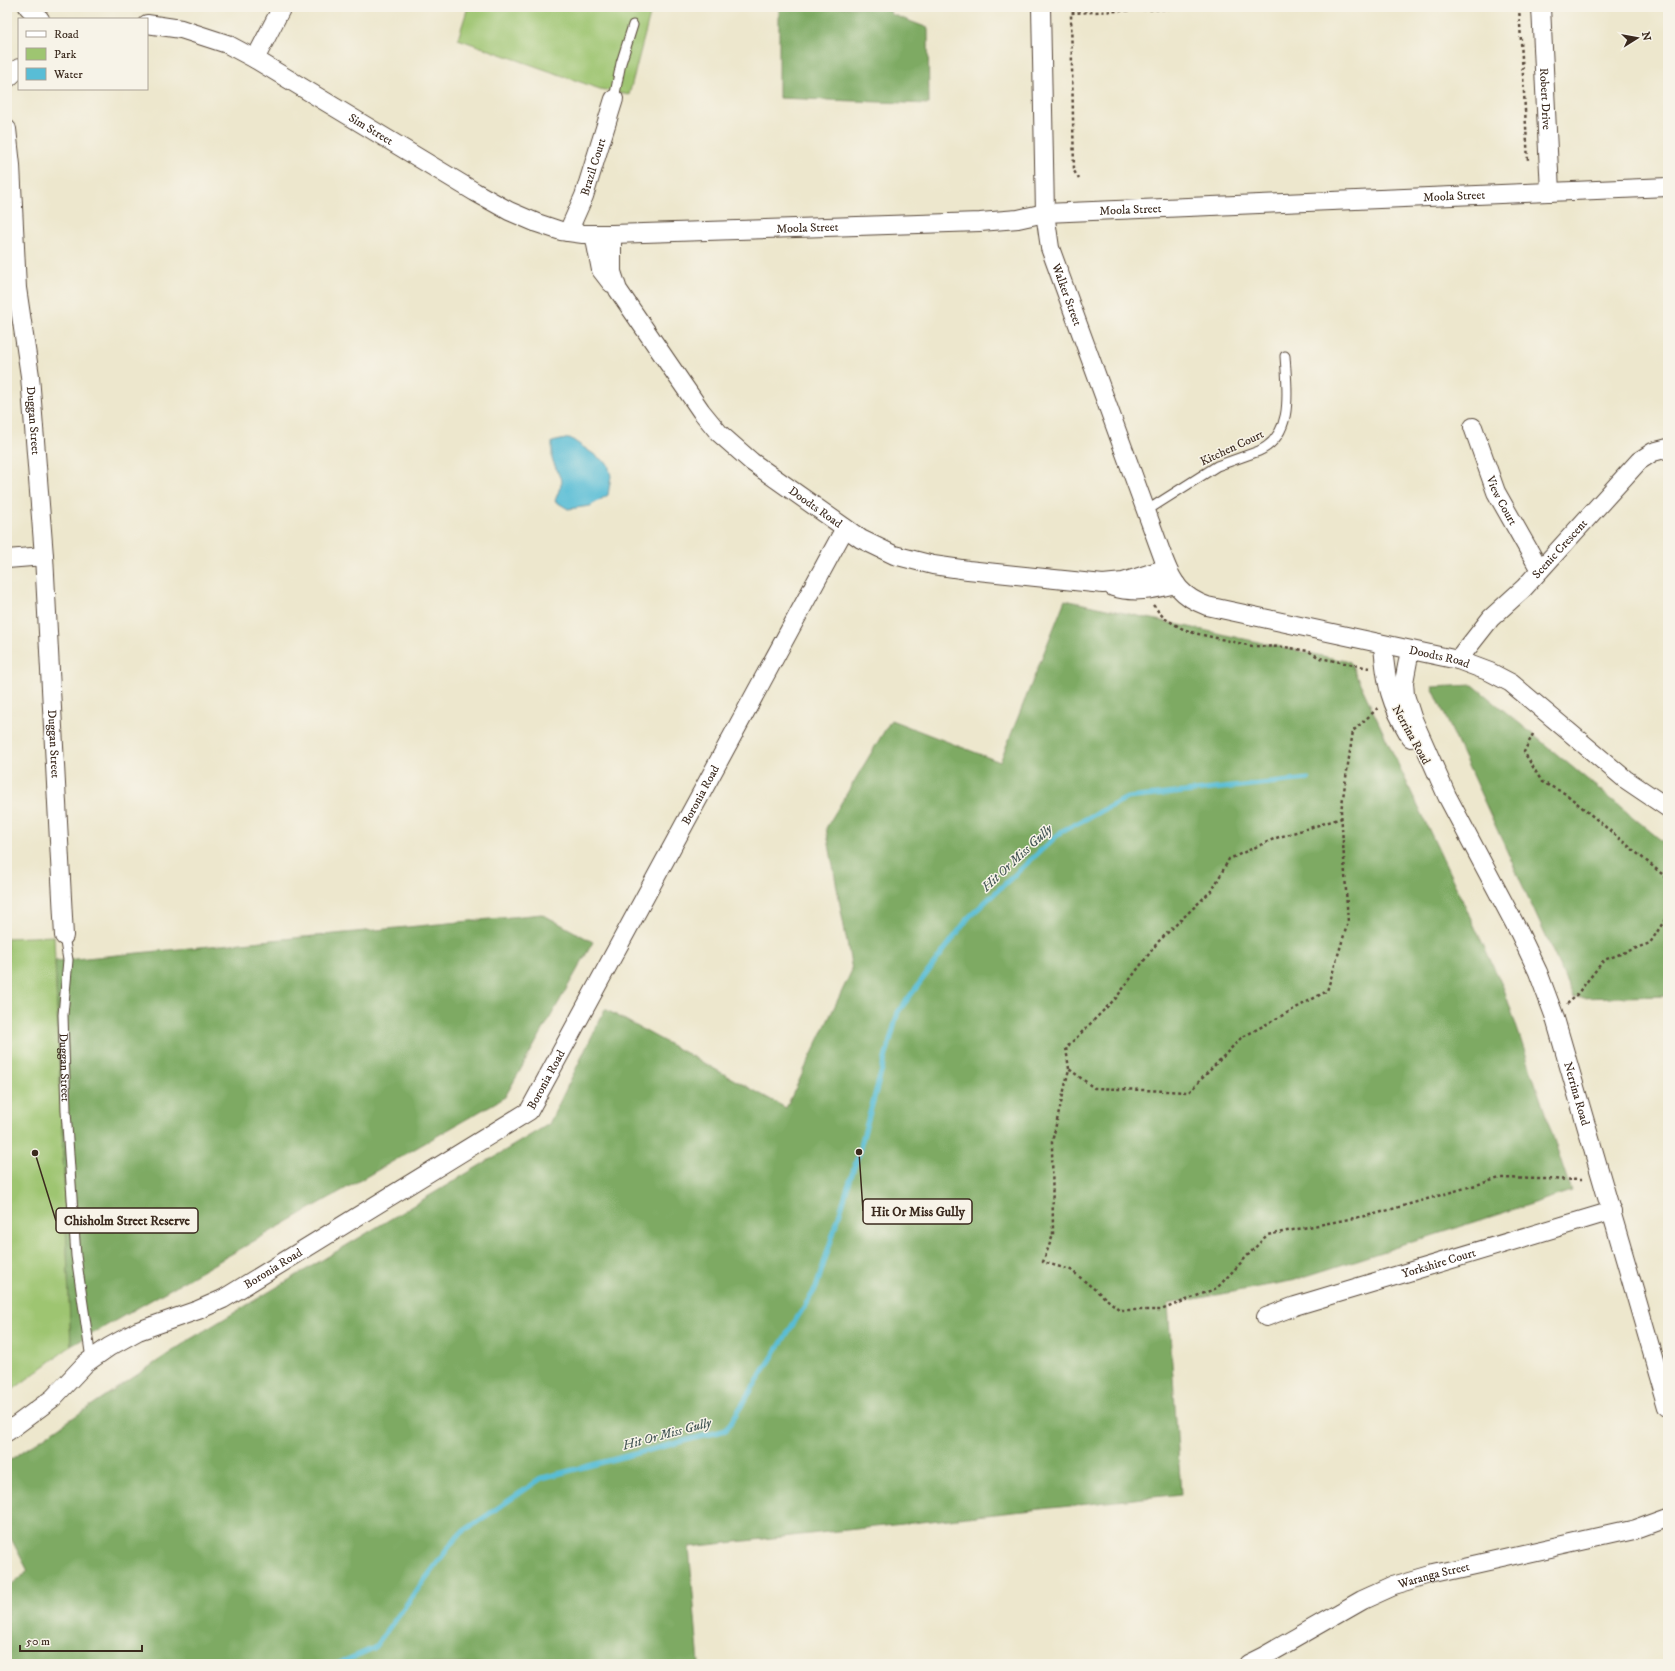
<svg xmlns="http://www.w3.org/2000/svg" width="1675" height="1671" viewBox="0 0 1675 1671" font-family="'IM FELL DW Pica',serif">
<rect width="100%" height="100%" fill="#f7f3e8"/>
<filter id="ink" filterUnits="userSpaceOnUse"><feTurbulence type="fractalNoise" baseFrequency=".025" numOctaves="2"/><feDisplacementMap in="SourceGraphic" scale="8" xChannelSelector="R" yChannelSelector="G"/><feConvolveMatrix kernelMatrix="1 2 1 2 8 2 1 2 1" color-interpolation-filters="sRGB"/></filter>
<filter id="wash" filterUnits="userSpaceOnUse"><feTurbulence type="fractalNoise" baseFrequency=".012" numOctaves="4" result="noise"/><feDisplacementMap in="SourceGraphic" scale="16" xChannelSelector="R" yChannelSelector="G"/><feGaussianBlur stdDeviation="0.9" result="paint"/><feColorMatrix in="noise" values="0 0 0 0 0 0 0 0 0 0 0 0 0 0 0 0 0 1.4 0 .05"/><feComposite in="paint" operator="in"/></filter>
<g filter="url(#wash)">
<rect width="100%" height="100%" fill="#ede7cd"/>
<g fill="#9ec571" stroke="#6c7848">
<polygon points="468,7 652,7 629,95 600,89 458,39"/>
<polygon points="54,936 71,1346 7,1394 7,938"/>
</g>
<g fill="#7eaa63" stroke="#5c6a40">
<polygon points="779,7 889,7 891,14 928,28 929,104 779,98"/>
<polygon points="1065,600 1350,662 1504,989 1571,1191 1291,1281 1168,1304 1181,1494 689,1547 699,1664 7,1664 7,1588 28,1571 7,1531 7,1462 192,1338 549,1124 605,1009 786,1108 852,970 826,828 891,720 1000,762"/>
<polygon points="1473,685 1668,846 1668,996 1574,998 1432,687"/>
<polygon points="542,914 593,942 505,1097 71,1346 55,961"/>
</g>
<polygon fill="#58bdd6" stroke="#4a747a" points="570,438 608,464 611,476 608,495 590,506 568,509 555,501 562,482 552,459 552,442"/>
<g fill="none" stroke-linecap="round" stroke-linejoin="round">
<polyline stroke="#58bdd6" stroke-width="5" points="337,1664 374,1648 458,1535 542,1478 726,1430 816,1288 859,1152 898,1012 969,917 1062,831 1127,798 1308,779"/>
</g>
</g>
<g filter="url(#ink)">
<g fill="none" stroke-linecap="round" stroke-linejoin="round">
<g stroke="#564638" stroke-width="11">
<g id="lane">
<polyline points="614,99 621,63 633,25"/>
<path d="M1146,511L1217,466L1259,451C1295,434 1287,389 1285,356"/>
<path id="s1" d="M64,936L68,960L63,1015L66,1111L76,1256L91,1359"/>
</g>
</g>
<g stroke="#564638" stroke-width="20">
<g id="street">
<polyline points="28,7 40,19"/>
<path id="s2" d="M1041,7L1045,213L1050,248L1164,560C1173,584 1182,597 1207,606L1458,660L1490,672L1511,683L1625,779L1668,808"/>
<path id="s3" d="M1541,7L1550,192"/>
<path id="s4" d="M147,24L181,29L227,44L255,59L475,192L509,211L537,223L561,231L583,234H612L980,222L1018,219L1045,213L1668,187"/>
<polyline points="255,59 282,7"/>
<polyline points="7,79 19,68"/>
<path id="s5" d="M7,129L11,165L17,288L30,376L44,556L64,936"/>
<path id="s6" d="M568,232L584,196L614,99"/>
<polyline points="594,234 601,270 611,283"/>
<path id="s7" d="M612,234V272L618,290L701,411L719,433L752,462L861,539L894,555L933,565L968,570L1103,584L1123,582L1167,568"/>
<path id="s8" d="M1473,427L1496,492L1540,570"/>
<polyline points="7,559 44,556"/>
<path d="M1113,587C1135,594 1154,589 1176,584"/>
<path d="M1383,645C1386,685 1390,703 1411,738"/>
<path id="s9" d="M1410,650L1404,682L1405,695L1412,717L1447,796L1519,932L1538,972L1554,1015L1668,1407"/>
<path id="s10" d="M1458,660L1491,618L1524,588L1639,461L1653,452L1668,448"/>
<path id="s11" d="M1266,1317L1295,1306L1612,1211"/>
<path id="s12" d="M7,1432L53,1398L86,1363L109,1347L138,1331L198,1310L223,1299L529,1111L845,528"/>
<path id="s13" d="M1248,1664L1264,1656L1362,1600L1393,1586L1434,1574L1635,1529L1668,1517"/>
</g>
</g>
<g stroke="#564638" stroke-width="2.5" stroke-dasharray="3 3" stroke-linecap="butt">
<polyline points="1519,7 1528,161"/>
<polyline points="1079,179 1074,171 1071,13 1215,7"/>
<polyline points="1153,605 1164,618 1181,628 1194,633 1252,646 1285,647 1308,651 1320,658 1369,668"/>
<polyline points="1378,708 1353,731 1341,811 1348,922 1327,991 1241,1038 1189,1092 1094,1088 1069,1069 1052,1142 1053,1235 1043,1262 1071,1270 1120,1310 1161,1310 1217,1288 1267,1235 1375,1214 1500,1178 1584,1180"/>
<polyline points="1533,734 1524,752 1542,782 1566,794 1668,879"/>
<polyline points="1567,1004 1574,998 1604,960 1650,943 1668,915"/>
<polyline points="1069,1069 1066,1048 1116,998 1158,942 1213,889 1229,859 1276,838 1342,818"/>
</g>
<use href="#lane" stroke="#fff" stroke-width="9"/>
<use href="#street" stroke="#fff" stroke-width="18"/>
</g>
</g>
<g text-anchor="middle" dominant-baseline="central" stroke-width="3" stroke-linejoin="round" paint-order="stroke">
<g font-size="12" fill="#3b2a1e" stroke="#f7f3e8">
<text stroke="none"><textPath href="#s3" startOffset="92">Robert Drive</textPath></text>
<text stroke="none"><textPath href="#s4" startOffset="250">Sim Street</textPath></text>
<text stroke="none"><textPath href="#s6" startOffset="70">Brazil Court</textPath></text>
<text stroke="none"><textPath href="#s4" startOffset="1361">Moola Street</textPath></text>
<text stroke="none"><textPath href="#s4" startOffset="1037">Moola Street</textPath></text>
<text stroke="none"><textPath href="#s4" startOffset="713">Moola Street</textPath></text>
<text stroke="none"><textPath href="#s2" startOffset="291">Walker Street</textPath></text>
<text stroke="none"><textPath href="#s5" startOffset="293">Duggan Street</textPath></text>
<text transform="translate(1232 448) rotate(-25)">Kitchen Court</text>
<text stroke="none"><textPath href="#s8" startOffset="79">View Court</textPath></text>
<text stroke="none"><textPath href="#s7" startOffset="354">Doodts Road</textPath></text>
<text stroke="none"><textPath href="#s10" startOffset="151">Scenic Crescent</textPath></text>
<text stroke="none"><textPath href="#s2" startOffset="877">Doodts Road</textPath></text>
<text transform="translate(1411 735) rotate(61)">Nerrina Road</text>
<text stroke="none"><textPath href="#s5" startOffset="617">Duggan Street</textPath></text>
<text stroke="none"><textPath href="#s12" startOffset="976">Boronia Road</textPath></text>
<text stroke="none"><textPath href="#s1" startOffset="132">Duggan Street</textPath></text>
<text stroke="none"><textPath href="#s12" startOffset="652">Boronia Road</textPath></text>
<text stroke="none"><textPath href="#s9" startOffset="481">Nerrina Road</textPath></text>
<text stroke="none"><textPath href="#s11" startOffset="181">Yorkshire Court</textPath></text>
<text stroke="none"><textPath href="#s12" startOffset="316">Boronia Road</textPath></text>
<text stroke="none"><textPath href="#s13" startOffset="207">Waranga Street</textPath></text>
</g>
<g font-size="13" font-style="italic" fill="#445655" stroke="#f7f3e8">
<text transform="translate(1017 858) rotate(-43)">Hit Or Miss Gully</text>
<text transform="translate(667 1434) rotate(-15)">Hit Or Miss Gully</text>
</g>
</g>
<path fill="none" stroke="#3b2a1e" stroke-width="1.5" d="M859 1152L863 1211M35 1153L56 1221"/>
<g fill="#3b2a1e" stroke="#f7f3e8" stroke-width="1.5">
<circle cx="859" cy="1152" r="4"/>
<circle cx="35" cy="1153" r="4"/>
</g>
<g fill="#f7f3e8" stroke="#3b2a1e" stroke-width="1.5">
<rect x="863" y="1199" width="109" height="25" rx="4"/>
<rect x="56" y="1208" width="142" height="25" rx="4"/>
</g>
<g font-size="13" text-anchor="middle" font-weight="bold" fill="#3b2a1e">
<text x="918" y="1216">Hit Or Miss Gully</text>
<text x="127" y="1225">Chisholm Street Reserve</text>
</g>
<rect width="1675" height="1671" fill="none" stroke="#f7f3e8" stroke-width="24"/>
<rect x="18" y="18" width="130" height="72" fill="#f7f3e8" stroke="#aca397"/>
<rect x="26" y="31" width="20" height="6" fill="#ffffff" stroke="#aca397"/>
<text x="54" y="38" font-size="12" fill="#3b2a1e">Road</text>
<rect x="26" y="48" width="20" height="12" fill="#9ec571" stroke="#aca397"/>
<text x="54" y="58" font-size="12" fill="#3b2a1e">Park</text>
<rect x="26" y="68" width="20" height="12" fill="#58bdd6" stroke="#aca397"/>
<text x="54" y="78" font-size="12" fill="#3b2a1e">Water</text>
<g transform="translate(1637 38) rotate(79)" stroke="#f7f3e8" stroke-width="3" paint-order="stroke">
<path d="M0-3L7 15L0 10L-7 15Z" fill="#3b2a1e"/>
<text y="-6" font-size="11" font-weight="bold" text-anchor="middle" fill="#3b2a1e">N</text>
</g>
<path d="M20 1645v6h122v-6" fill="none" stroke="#3b2a1e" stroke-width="2"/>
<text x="26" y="1645" font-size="12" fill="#3b2a1e" stroke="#f7f3e8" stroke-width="3" paint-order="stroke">50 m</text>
</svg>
